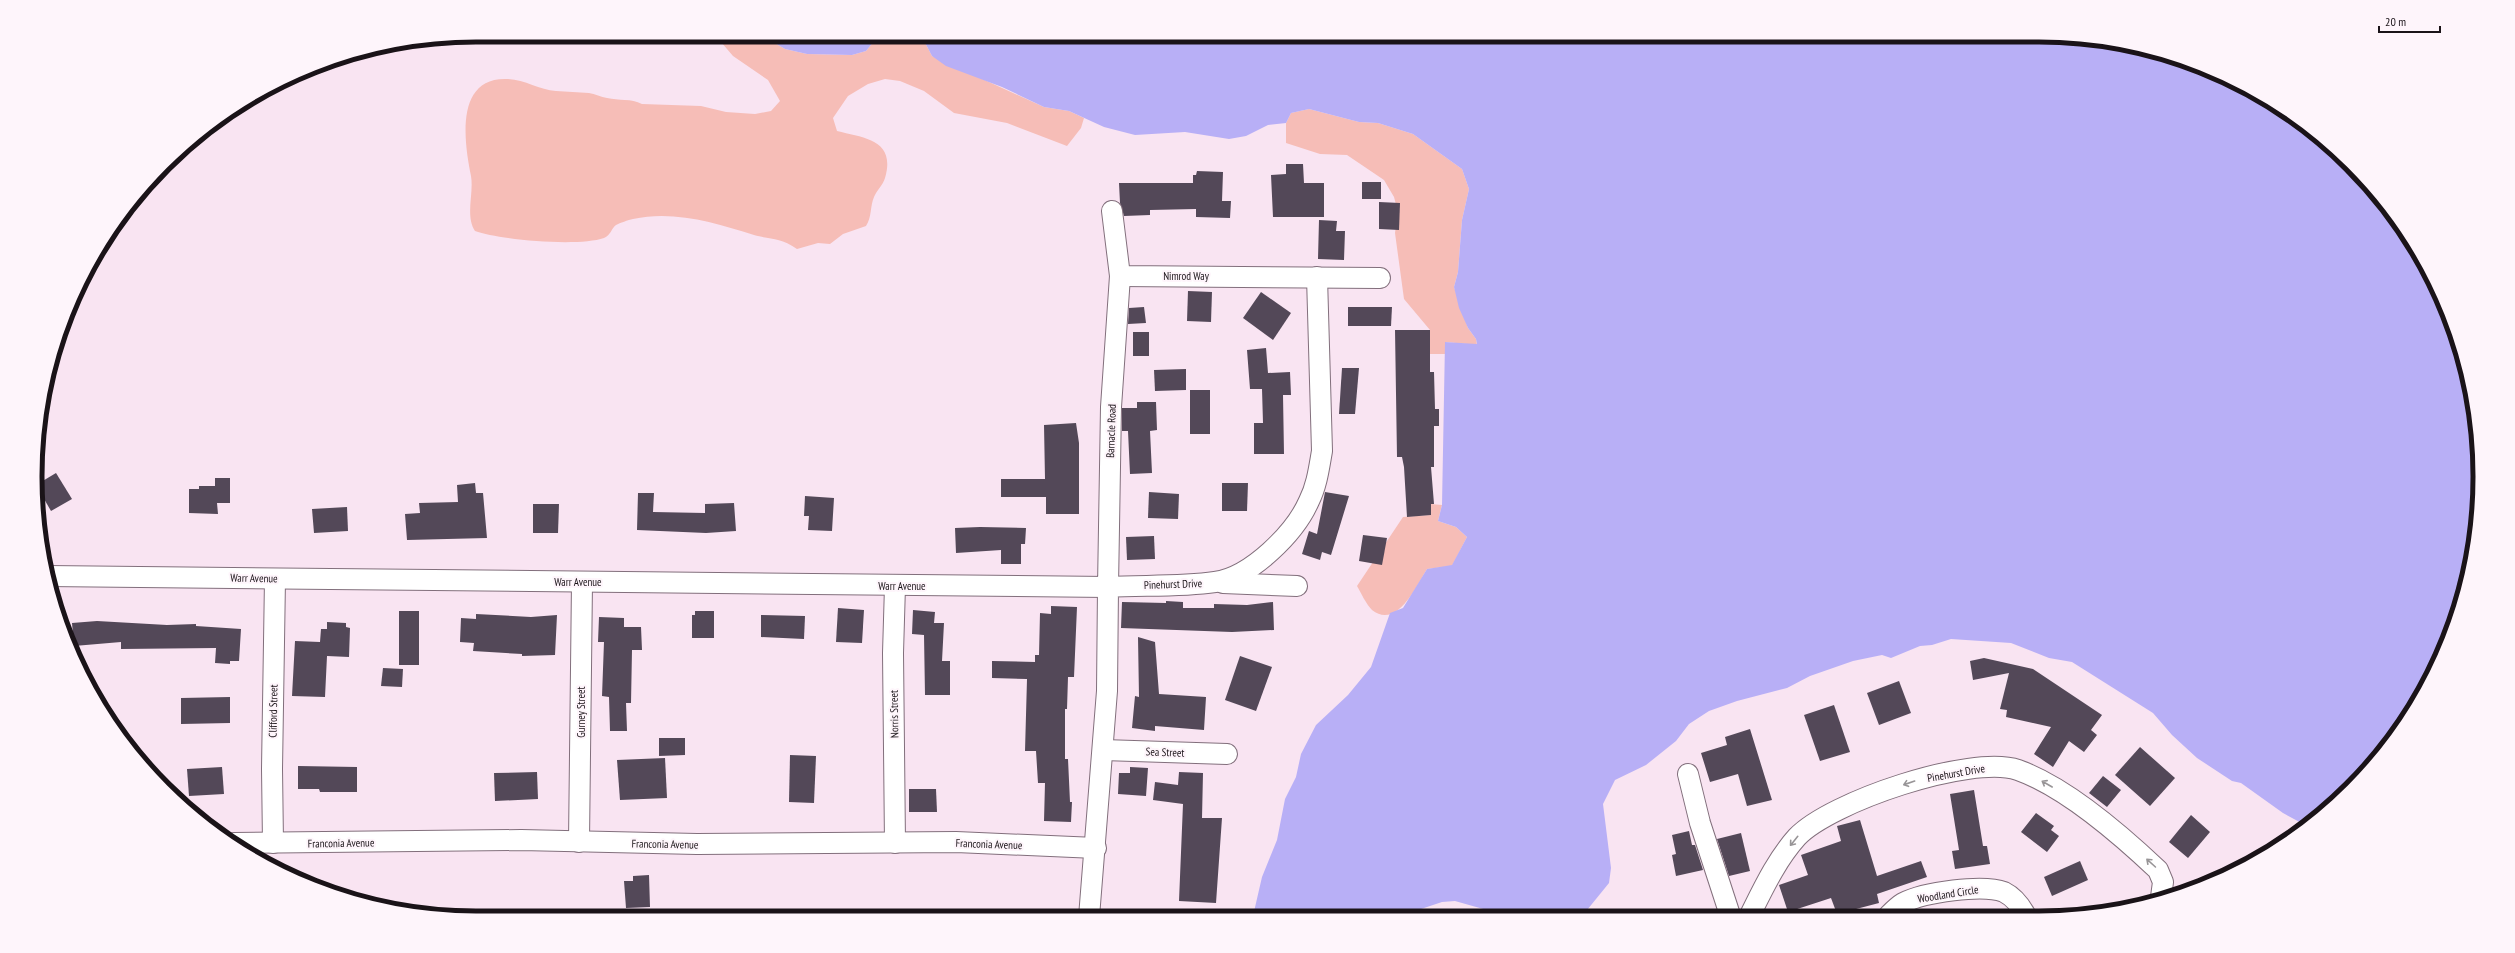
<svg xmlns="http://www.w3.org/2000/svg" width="2515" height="953" viewBox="0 0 2515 953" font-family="'PT Sans Narrow',sans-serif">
<rect width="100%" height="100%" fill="#f9e4f2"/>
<g fill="#f6bdb7">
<path d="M715,35H761L785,49L807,54L852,55L866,51L879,35H921L932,56L1044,107L1069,111L1084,118L1081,128L1067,146L1007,123L954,113L924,91L900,81L885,79L868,84L848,96L833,118L837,131C865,138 896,140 885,178C883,185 877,190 874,197C870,206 872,217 866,226L843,234L830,244L818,243L797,249C780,237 772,240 754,235C716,223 674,210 633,219C628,220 620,223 616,225C611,229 611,235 604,238C578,247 500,240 475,231C465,215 474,194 471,176C464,142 455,78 506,79C524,79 539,90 556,91C567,92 578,92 589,93C595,94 601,97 607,98C619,101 631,98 642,104L701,106L726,112L755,114L771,111L780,101L768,80L733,56Z"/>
<polygon points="1309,109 1359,122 1378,123 1413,134 1462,169 1469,189 1462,220 1458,272 1454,287 1468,328 1476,339 1477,345 1446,342 1445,354 1430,354 1430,330 1404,299 1395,233 1398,212 1394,197 1384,180 1347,155 1320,154 1286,143 1286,123 1291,113"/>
<path d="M1431,504L1442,505L1438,521L1456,527L1467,537L1452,566L1427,569C1417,585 1397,630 1372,610C1366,604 1361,593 1357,586L1403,517L1431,515Z"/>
</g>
<g fill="#b8aff6">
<polygon points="761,35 879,35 866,51 852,55 807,54 785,49"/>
<polygon points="921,35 2038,35 2153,50 2234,81 2307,126 2371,186 2421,256 2457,335 2476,419 2479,506 2465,591 2435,672 2406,722 2329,809 2307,826 2283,813 2241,783 2232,781 2197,758 2172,735 2153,713 2072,662 2049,658 2011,643 1951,639 1932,645 1920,646 1891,658 1882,655 1853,661 1810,676 1787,688 1737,701 1709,711 1689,724 1676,741 1646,765 1615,780 1603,804 1611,868 1609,883 1583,915 1508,916 1455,901 1442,902 1415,911 1411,916 1253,916 1262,877 1277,840 1285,799 1296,777 1301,754 1316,725 1348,695 1371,667 1390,613 1403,608 1427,569 1452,565 1467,537 1456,527 1438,521 1442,505 1445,342 1477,344 1476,339 1468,328 1459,308 1454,287 1458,272 1462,220 1469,189 1462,169 1413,134 1378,123 1359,122 1309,109 1291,113 1286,123 1268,125 1246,136 1229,139 1185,132 1135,135 1104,127 1069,111 1044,107 1002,87 946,66 932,56"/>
</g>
<g fill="#534858">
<polygon points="1286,164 1303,164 1304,183 1324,183 1324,217 1273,217 1271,175 1286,174"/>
<polygon points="1197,171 1223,172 1222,201 1231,201 1230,218 1196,217 1196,209 1150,210 1150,215 1124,216 1120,203 1119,183 1193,183 1193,175 1196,175"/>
<rect x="1362" y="182" width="19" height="17"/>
<polygon points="1379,202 1400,203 1399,230 1379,229"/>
<polygon points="1319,220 1337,221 1336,231 1345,231 1344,260 1318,259"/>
<polygon points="1188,291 1212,292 1211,322 1187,321"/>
<polygon points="1261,292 1291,313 1273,340 1243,318"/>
<polygon points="1144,307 1146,323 1128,324 1129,308"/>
<polygon points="1348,307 1392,307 1391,326 1348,326"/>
<polygon points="1395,330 1430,330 1430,372 1434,372 1435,409 1439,409 1439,426 1434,426 1434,467 1431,467 1434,504 1431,504 1431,515 1407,517 1404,467 1402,457 1397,457"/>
<rect x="1133" y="332" width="16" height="24"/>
<polygon points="1266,348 1268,373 1290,372 1291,395 1283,395 1284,454 1254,454 1254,423 1263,423 1262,389 1250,389 1247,350"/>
<polygon points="1342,368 1359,368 1355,414 1339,414"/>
<polygon points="1186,369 1186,390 1155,391 1154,370"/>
<rect x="1190" y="390" width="20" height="44"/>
<polygon points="1137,402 1156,402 1157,430 1150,431 1152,473 1130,474 1128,431 1122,431 1122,408 1137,408"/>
<polygon points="1076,423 1079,443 1079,514 1046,514 1046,497 1001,497 1001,479 1045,479 1044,425"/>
<polygon points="56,473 72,499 51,511 36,485"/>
<polygon points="215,478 230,478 230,503 217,503 218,514 189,513 189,489 199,489 199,486 215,486"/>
<polygon points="475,483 476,493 483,493 487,538 407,540 405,514 420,513 419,503 458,502 457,485"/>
<polygon points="1222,483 1248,483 1247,511 1222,511"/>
<polygon points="1149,492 1179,494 1178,519 1148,518"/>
<polygon points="1325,492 1349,496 1331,555 1322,552 1320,560 1302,554 1309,531 1317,534"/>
<polygon points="638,493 654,493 653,512 705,513 705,504 734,503 736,531 706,533 637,530"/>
<polygon points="805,496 834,498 832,531 808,530 809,516 804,516"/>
<polygon points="533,504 559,504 558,533 533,533"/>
<polygon points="347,507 348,531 314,533 312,509"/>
<polygon points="980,527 1026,528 1025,544 1021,544 1021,564 1001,564 1001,550 956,553 955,528"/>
<polygon points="1363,535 1387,538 1382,565 1359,561"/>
<polygon points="1154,536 1155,559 1127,560 1126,537"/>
<polygon points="1166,601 1183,602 1183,608 1214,608 1214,604 1247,605 1273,602 1274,630 1232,632 1121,628 1122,602 1166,603"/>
<polygon points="1051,606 1077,607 1074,677 1068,677 1067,709 1065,709 1065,759 1068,759 1070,802 1072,802 1071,822 1044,821 1045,783 1038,783 1036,751 1025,751 1027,679 992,678 992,661 1035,662 1035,655 1039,655 1040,613 1051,614"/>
<polygon points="838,608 864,610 862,643 836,642"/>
<polygon points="913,610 935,612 934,623 944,623 942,661 950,661 950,695 925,695 924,635 912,634"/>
<rect x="399" y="611" width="20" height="54"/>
<polygon points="695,611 714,611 714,638 692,638 692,615 695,615"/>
<polygon points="476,614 531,617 557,615 555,655 522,656 522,654 473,651 474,643 460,642 461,618 476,619"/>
<polygon points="761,615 805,616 804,639 761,637"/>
<polygon points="599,617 624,618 624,627 641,627 642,650 632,650 631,703 626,703 627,731 610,731 609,697 602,696 604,642 598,642"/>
<polygon points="97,621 167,625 196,624 196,626 241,629 239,661 230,661 230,664 215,663 216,648 121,649 121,642 74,646 72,623"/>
<polygon points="327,622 346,623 346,627 350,628 349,657 327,656 325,697 292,696 295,641 320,642 321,629 327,629"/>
<polygon points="1138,637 1155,642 1159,694 1206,697 1204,730 1155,726 1155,731 1132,728 1135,696 1139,697"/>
<polygon points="1240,656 1272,667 1256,711 1225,700"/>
<polygon points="1984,658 2033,669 2102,715 2091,730 2097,735 2084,752 2069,741 2053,767 2034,754 2051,727 2006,717 2007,710 2000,709 2009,673 1973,680 1970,661"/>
<polygon points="383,668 403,669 402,687 381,686"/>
<polygon points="1899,681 1911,713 1879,725 1867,693"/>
<polygon points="230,697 230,723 181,724 181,698"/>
<polygon points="1834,705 1850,752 1820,761 1804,715"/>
<polygon points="1750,729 1772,800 1747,806 1738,774 1710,782 1701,753 1727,745 1725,737"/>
<polygon points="659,738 685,738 685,755 659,756"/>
<polygon points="2140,747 2175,778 2150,806 2115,775"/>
<polygon points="790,755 816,756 814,803 789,802"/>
<polygon points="665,758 667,798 620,800 617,760"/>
<polygon points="298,766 357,767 357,792 320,792 319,789 298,789"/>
<polygon points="222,767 224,794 189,796 187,769"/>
<polygon points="1130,767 1148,768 1146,796 1118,794 1119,773 1130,773"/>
<polygon points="537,772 538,799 495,801 494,773"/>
<polygon points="1179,772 1203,773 1202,818 1222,818 1216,903 1179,901 1183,804 1153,800 1155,782 1178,785"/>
<polygon points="2103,776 2121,790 2107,807 2089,793"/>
<polygon points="909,789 936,789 937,812 909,812"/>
<polygon points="1974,790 1983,846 1987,846 1990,864 1955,869 1952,851 1959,850 1950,794"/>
<polygon points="2036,813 2054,826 2051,830 2059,836 2047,852 2021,832"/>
<polygon points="2191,815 2210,832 2188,858 2169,842"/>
<polygon points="1860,820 1877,876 1921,861 1927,877 1877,894 1879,903 1837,914 1831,898 1788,912 1779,885 1808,875 1801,855 1841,841 1837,826"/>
<polygon points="1689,831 1692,845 1695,845 1703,870 1676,876 1672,855 1676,854 1672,835"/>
<polygon points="1741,833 1750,871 1729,876 1717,839"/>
<polygon points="2080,861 2088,880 2052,896 2044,877"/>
<polygon points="649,875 650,907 626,908 624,881 633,881 633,876"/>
</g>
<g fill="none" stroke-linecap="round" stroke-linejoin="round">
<g stroke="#826f7c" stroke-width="22">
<g id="minor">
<polyline points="1112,211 1120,276 1380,278"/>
<polyline points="47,576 1108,587 1111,407 1120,276"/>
<polyline points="1223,583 1297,586"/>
<polyline points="895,586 893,653 895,843"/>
<polyline points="1103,750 1227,754"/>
<polyline points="1688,774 1700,823 1730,915"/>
<polyline points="579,842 582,582"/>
<polyline points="234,843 521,840 697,844 956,842 1096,848"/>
<polyline points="273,843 272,769 275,579"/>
<path d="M1750,915C1763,889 1777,859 1797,837C1830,802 1971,754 2018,770C2066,787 2121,835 2158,870L2163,882L2161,897"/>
<path d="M1889,915C1893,911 1898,906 1903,903C1924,892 1983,884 2004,892C2014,897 2020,905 2025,914"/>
<path d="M1089,917L1107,691L1108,587C1143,585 1180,587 1215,582C1251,577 1295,533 1309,501C1317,485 1319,468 1322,451L1317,277"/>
</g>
</g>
<use href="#minor" stroke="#fff" stroke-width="20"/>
</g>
<defs><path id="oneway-shaft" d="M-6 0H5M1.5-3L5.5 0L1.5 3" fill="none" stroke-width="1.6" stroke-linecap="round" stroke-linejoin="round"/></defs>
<g stroke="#989597">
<use href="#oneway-shaft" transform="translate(1909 783) rotate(161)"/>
<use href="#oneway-shaft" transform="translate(2047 784) rotate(-150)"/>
<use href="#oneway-shaft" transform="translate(1794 841) rotate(129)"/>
<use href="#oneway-shaft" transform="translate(2151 863) rotate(-138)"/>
</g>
<g text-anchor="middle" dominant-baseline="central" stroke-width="4" stroke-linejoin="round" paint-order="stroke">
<g font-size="11" fill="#1a1318" stroke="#fef5fb">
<text x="1186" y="276">Nimrod Way</text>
<text transform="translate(1111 431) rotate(-88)">Barnacle Road</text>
<text transform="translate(254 578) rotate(1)">Warr Avenue</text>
<text x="578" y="582">Warr Avenue</text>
<text transform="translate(1173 584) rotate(-2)">Pinehurst Drive</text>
<text x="902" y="586">Warr Avenue</text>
<text transform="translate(273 711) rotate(-89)">Clifford Street</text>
<text transform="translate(581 712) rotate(-90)">Gurney Street</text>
<text transform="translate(894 714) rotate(-91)">Norris Street</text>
<text transform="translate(1165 752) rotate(2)">Sea Street</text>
<text transform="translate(1956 773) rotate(-10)">Pinehurst Drive</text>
<text transform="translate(341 843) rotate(-1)">Franconia Avenue</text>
<text transform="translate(665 844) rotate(1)">Franconia Avenue</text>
<text transform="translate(989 844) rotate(2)">Franconia Avenue</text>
<text transform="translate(1948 894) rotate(-9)">Woodland Circle</text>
</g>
</g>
<path d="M0 0H2515V953H0ZM476 42H2039A434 434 0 0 1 2473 476V477A434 434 0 0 1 2039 911H476A434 434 0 0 1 42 477V476A434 434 0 0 1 476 42Z" fill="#fef5fb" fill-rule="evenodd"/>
<path fill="none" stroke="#1a1318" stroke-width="5" d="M476 42H2039A434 434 0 0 1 2473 476V477A434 434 0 0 1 2039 911H476A434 434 0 0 1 42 477V476A434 434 0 0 1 476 42Z"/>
<path d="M2379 26v6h61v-6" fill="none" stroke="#1a1318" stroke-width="2"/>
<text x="2385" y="26" font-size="12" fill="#1a1318" stroke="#fef5fb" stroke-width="3" paint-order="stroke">20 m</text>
</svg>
